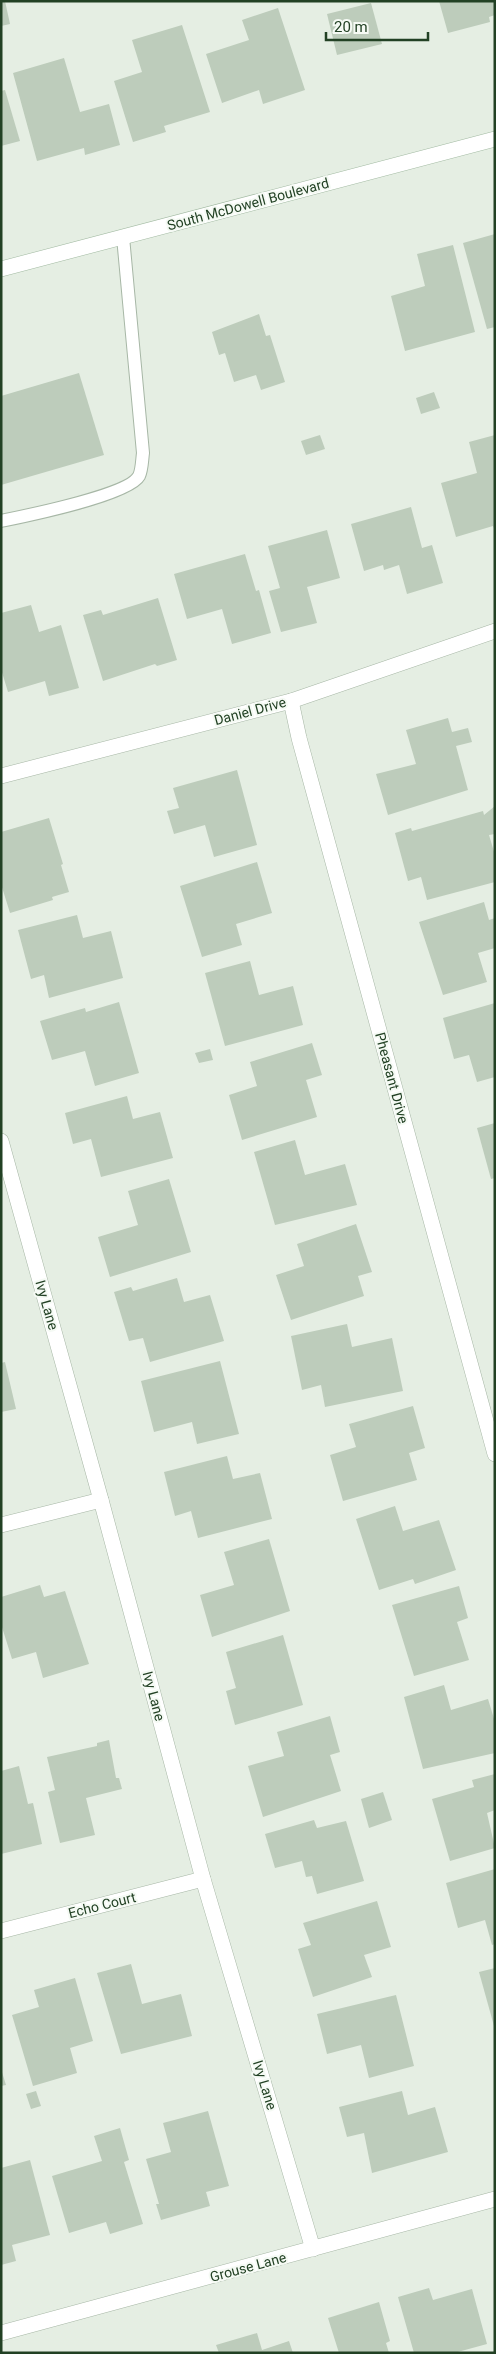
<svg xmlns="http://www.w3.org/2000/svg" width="496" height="2354" viewBox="0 0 496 2354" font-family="Roboto,sans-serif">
<rect width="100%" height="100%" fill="#e5eee3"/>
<g fill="#bdccbb">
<polygon points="1,1 5,1 10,24 1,26"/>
<polygon points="439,1 495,1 495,15 489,17 490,22 448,33"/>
<polygon points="371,3 382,44 337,55 327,14"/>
<polygon points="278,8 305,90 263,104 259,90 222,103 206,54 249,40 242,20"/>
<polygon points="182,25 210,112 164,126 166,132 133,142 114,81 142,72 132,40"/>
<polygon points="64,58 80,112 109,104 120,145 85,155 84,148 37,161 13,73"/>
<polygon points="5,90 20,141 1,146 1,91"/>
<polygon points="495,234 495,327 487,329 463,243"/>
<polygon points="453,245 475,332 405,351 391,296 425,286 417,254"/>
<polygon points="259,314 266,336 270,335 285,382 261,390 256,375 234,382 225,353 219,355 212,332"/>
<polygon points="79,373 104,455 1,485 1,396"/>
<polygon points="434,392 440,408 421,414 416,398"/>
<polygon points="320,435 325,449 306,455 301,441"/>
<polygon points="495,435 495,530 493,526 456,537 441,483 477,473 469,442"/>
<polygon points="411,507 422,548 432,545 443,583 407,594 399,565 384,570 383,565 364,571 351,524"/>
<polygon points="327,530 340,578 307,587 317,623 281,632 269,591 280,588 268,546"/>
<polygon points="245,554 256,591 259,590 271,633 232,644 222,609 187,619 174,574"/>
<polygon points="158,598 177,660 157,666 155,664 103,681 83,615 101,610 103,615"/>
<polygon points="31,605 39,632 61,625 79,688 49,696 45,681 8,692 1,669 1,613"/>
<polygon points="448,718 452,732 468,728 472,742 456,746 468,790 388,815 376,774 416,764 406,730"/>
<polygon points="237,770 257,845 214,857 205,825 174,834 167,811 179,808 173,788"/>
<polygon points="495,806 495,834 489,835 495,855 495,882 427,900 421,877 408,881 395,833 411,828 412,831 483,811 484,815"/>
<polygon points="49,818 63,864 61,865 69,892 52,897 53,900 10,913 1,884 1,832"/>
<polygon points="257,862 272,913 236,924 242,945 202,957 180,886"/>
<polygon points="484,902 489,920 495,918 495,948 478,953 487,982 443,995 419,922"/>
<polygon points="77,915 83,938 111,931 123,978 49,998 44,975 31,979 18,930"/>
<polygon points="250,961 259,995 293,986 303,1025 225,1046 205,973"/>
<polygon points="119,1002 139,1073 95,1086 85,1051 52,1060 40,1021 85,1008 86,1012"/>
<polygon points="495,1003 495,1077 477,1082 469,1055 454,1059 443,1018"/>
<polygon points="312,1043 322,1075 306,1080 317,1117 242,1140 229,1095 257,1086 250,1062"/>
<polygon points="210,1049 213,1060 199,1063 195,1053"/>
<polygon points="127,1096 133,1119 160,1112 173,1158 101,1177 91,1139 73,1144 65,1113"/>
<polygon points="495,1123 495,1178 491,1179 477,1128"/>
<polygon points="295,1140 305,1175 345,1164 357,1205 275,1225 254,1152"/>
<polygon points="169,1179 191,1252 110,1277 98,1237 138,1225 128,1191"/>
<polygon points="356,1224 372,1272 358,1276 364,1296 291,1320 276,1275 304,1266 297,1244"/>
<polygon points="177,1278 184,1302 210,1295 224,1341 150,1362 143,1338 129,1341 114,1292 131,1287 133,1291"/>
<polygon points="347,1324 352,1347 392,1338 403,1391 325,1407 321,1385 302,1390 291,1336"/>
<polygon points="220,1361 239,1434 197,1444 192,1422 154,1432 141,1381"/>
<polygon points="5,1362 16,1409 1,1412 1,1363"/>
<polygon points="413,1406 425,1448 409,1453 417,1480 343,1501 330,1455 356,1447 349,1424"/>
<polygon points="227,1456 233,1479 260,1473 272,1519 198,1538 191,1511 175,1516 164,1472"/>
<polygon points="395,1506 403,1531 439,1520 456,1570 415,1584 413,1579 379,1590 356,1519"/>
<polygon points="269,1539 290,1611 212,1637 200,1595 234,1585 224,1552"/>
<polygon points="40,1585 44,1597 65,1591 89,1664 43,1678 36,1652 12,1659 1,1624 1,1597"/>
<polygon points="459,1586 468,1618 457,1622 469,1660 414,1676 392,1605"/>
<polygon points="283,1635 303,1705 235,1725 226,1691 236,1688 226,1652"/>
<polygon points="444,1685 451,1710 488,1699 495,1722 495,1753 423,1769 404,1697"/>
<polygon points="330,1716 340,1752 330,1755 341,1791 263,1817 248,1766 284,1756 277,1732"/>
<polygon points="109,1740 116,1778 119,1778 122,1789 86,1798 95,1835 60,1843 48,1792 55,1790 47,1757 97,1746 97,1743"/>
<polygon points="19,1766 28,1804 33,1803 42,1844 1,1854 1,1771"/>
<polygon points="495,1774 495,1810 487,1813 495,1848 450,1861 432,1799 474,1787 472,1780"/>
<polygon points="383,1792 392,1820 369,1828 361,1799"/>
<polygon points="314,1820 317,1828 346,1821 364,1881 317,1894 312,1876 306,1877 302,1861 275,1868 265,1834"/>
<polygon points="495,1869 495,1944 492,1945 485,1920 458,1928 446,1883"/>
<polygon points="377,1901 391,1947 364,1955 372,1977 313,1997 298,1949 311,1945 303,1923"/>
<polygon points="131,1964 142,2004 181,1994 192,2036 121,2054 97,1973"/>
<polygon points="495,1968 495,2026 494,2026 479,1972"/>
<polygon points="75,1978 93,2041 70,2048 77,2073 33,2086 12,2015 39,2007 34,1990"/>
<polygon points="396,1995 414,2066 369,2078 361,2045 327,2054 317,2014"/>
<polygon points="1,2069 6,2085 1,2086"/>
<polygon points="36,2091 41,2106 31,2109 26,2094"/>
<polygon points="402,2091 408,2115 435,2107 448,2152 372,2173 364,2133 347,2137 339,2107"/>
<polygon points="208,2111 229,2186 206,2192 210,2206 161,2220 156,2204 159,2204 146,2159 171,2152 163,2123"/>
<polygon points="120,2128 129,2160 124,2162 143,2224 110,2234 106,2222 69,2233 52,2176 102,2161 94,2136"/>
<polygon points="30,2160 50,2235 12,2245 16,2261 1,2265 1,2168"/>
<polygon points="429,2288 433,2300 472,2289 487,2344 454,2353 414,2353 398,2297"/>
<polygon points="379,2302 390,2341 386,2343 389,2353 339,2353 328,2318"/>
<polygon points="257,2333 262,2350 289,2341 293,2353 219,2353 216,2345"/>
</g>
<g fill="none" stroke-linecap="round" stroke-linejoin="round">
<g stroke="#a7b7a6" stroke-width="14">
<path id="service" d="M1,521C25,516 129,495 139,476C142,470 142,460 143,453L123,237"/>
</g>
<g stroke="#a7b7a6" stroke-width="16">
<g id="minor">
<polyline points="291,701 299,738 495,1454"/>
<polyline points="1,776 291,701 495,631"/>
<polyline points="1,1141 101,1500 203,1879 313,2249"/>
<polyline points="1,1525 101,1500"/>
<polyline points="1,1931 203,1879"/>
<polyline points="1,2333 495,2199"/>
</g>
</g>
<g stroke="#a2baa2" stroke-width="16">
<polyline id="secondary" points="1,269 495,139"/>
</g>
<use href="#service" stroke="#fff" stroke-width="12"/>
<use href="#minor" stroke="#fff" stroke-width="15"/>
<use href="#secondary" stroke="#fff" stroke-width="15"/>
</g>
<g text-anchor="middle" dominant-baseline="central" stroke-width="4" stroke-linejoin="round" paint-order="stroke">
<g font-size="14" fill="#224124" stroke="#f5faf4">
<text transform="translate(248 204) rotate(-15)">South McDowell Boulevard</text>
<text transform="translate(250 711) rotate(-15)">Daniel Drive</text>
<text transform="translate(392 1078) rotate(75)">Pheasant Drive</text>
<text transform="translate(47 1305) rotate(74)">Ivy Lane</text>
<text transform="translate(154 1696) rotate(75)">Ivy Lane</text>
<text transform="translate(102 1905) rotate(-14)">Echo Court</text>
<text transform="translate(265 2085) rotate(73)">Ivy Lane</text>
<text transform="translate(248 2267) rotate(-15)">Grouse Lane</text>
</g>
</g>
<rect width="496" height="2354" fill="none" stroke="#224124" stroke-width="5"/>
<path d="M326 32v8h102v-8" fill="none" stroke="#224124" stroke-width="2.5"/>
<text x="334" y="32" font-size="15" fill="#224124" stroke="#f5faf4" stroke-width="4" paint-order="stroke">20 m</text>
</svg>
